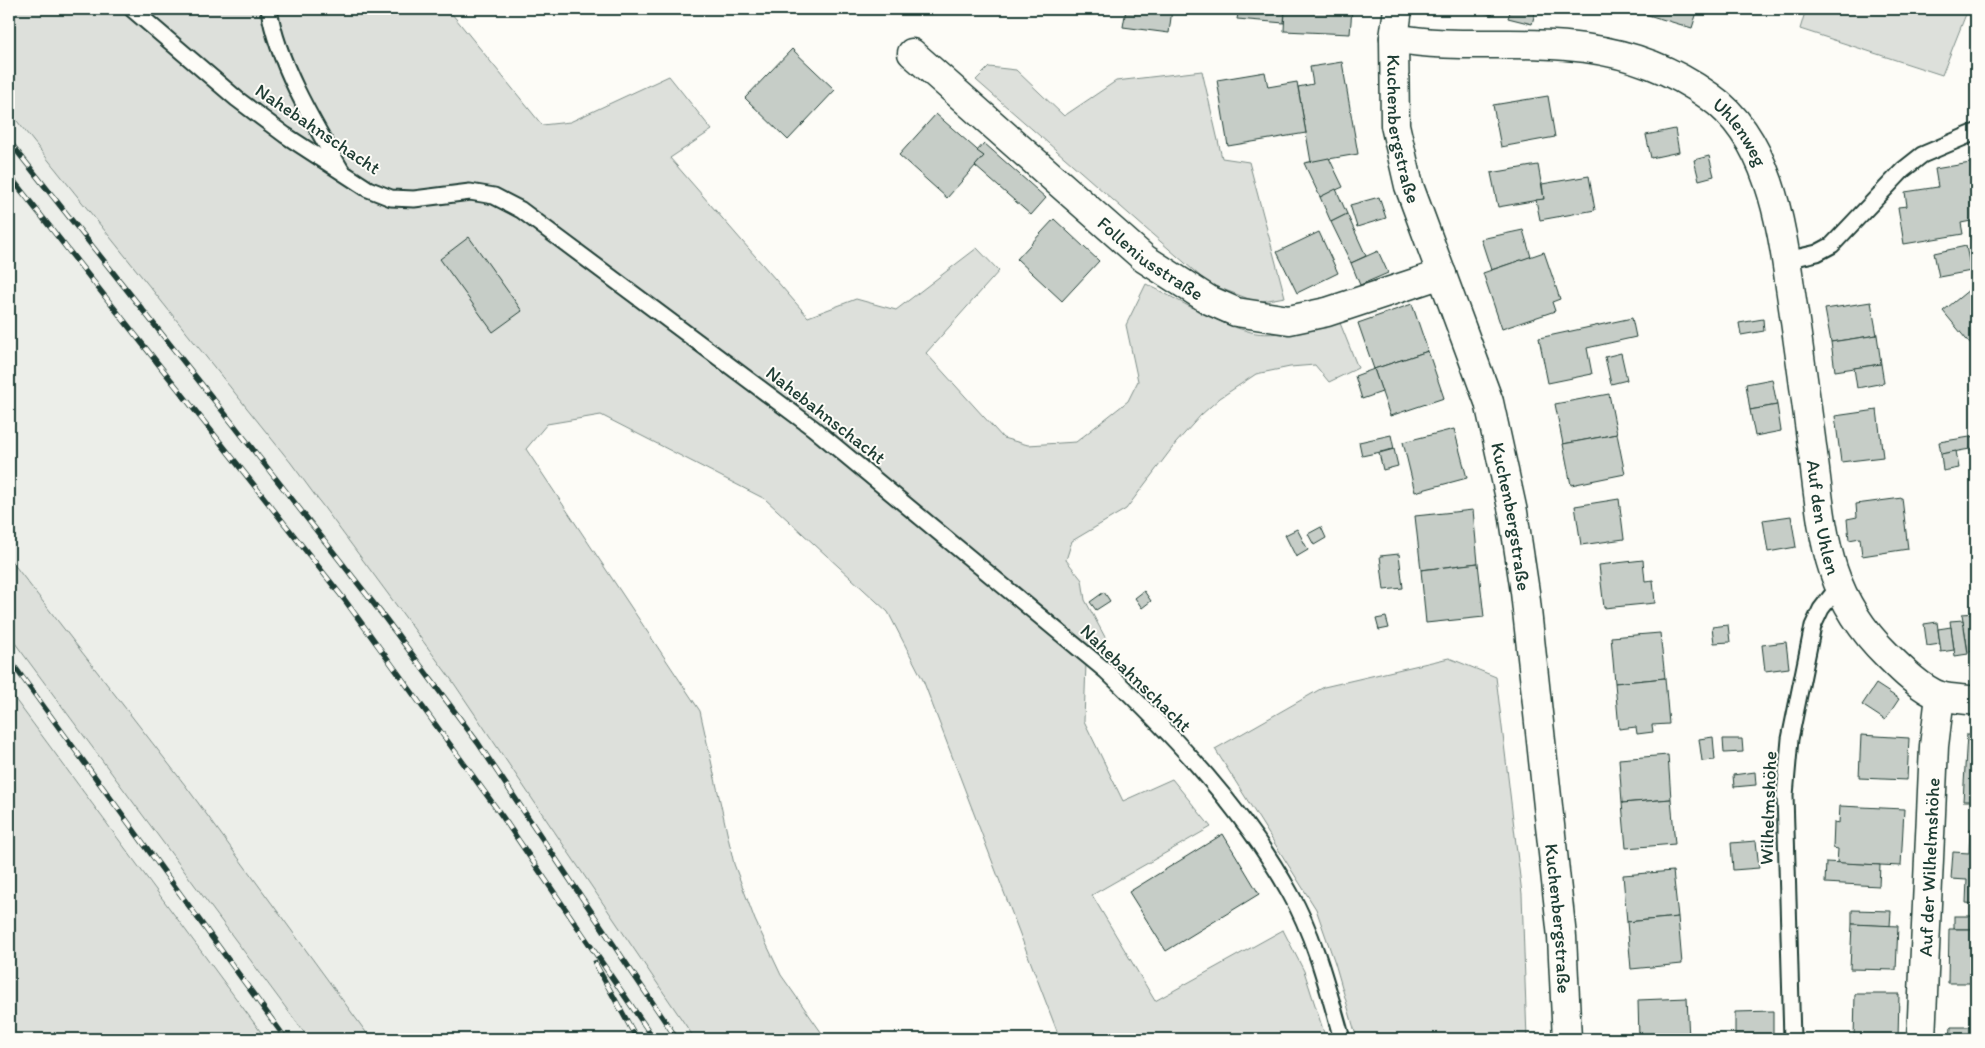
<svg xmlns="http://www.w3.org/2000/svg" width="1985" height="1048" viewBox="0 0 1985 1048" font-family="Itim,sans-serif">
<rect width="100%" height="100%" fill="#fdfcf7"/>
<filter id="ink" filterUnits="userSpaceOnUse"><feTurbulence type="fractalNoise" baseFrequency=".02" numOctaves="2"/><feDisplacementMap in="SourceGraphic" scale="10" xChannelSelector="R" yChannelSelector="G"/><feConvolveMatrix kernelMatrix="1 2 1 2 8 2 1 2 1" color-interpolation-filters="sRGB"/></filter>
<g filter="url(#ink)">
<g fill="#eceee9">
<polygon points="9,111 291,463 451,679 695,1039 371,1039 185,785 9,558"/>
<polygon points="9,635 309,1039 266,1039 9,691"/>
</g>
<g fill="#dde0db" stroke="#7e8e88">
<path d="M9,9H448L542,125L570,122L669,76L712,130L670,158L808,317L856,299L896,310L977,248L999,271L926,353L1003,438L1028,445L1076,442L1128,401L1138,381L1126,325L1146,284C1180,300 1214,323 1251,332C1274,338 1316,327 1340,323L1358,368L1329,382L1315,365L1290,367L1256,374L1220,398L1201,415L1176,443L1126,509L1072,541L1066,560L1082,580L1085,600L1106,639L1086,663L1084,721L1123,801L1172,779L1211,827L1092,895L1155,1001L1283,930L1304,971L1326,1039H1060L923,680L888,612L765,499L601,415L547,424L526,449L700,711L734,864L755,920L781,975L826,1039H695L451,679L291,463L9,111Z"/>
<polygon points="1806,9 1968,9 1942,75 1800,29"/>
<polygon points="989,67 1016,70 1064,116 1116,81 1202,71 1222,158 1249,162 1285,297 1257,302 1209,284 976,80"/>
<polygon points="9,558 185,785 371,1039 309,1039 9,635"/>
<polygon points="1449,658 1496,677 1522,894 1527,1039 1357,1039 1335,963 1316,909 1215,749 1324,687"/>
<polygon points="9,691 266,1039 9,1039"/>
</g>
<g fill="#c6cdc7" stroke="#1f3d34">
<polygon points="1126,9 1172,9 1169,33 1123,27"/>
<polygon points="1214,9 1239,9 1238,12"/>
<polygon points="1239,9 1285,9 1284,23 1237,19"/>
<polygon points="1285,9 1352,9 1350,34 1284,31"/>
<polygon points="1482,9 1494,9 1492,15 1482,12"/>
<polygon points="1511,9 1536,9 1532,24 1508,18"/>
<polygon points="1628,9 1698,9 1692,28"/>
<polygon points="792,49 835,90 788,140 745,98"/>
<polygon points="1342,62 1358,154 1311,162 1298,87 1313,84 1310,67"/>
<polygon points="1265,72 1268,87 1297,82 1306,133 1228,146 1217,80"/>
<polygon points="1548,96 1555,137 1501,147 1493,105"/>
<polygon points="936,114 984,156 947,198 899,155"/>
<polygon points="1675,129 1679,152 1651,158 1646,135"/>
<polygon points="984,143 1046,198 1031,215 975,166 984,156 977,151"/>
<polygon points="1709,156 1714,176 1699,180 1694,160"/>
<polygon points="1329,158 1343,187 1320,197 1304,163"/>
<polygon points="1976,162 1976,220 1961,223 1963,234 1904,244 1898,207 1907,206 1905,192 1938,187 1935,169"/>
<polygon points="1538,165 1544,199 1498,207 1491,173"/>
<polygon points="1589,176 1595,210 1540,220 1536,200 1544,199 1542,184"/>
<polygon points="1336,189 1347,214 1331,222 1320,197"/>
<polygon points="1379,197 1386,218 1357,227 1350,205"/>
<polygon points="1347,214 1366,256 1351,263 1331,222"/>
<polygon points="1054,219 1099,261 1062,301 1017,259"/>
<polygon points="1523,230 1531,257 1491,270 1481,239"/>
<polygon points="1319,232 1338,273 1297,293 1277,252"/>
<polygon points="469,237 522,311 493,332 440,259"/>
<polygon points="1966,246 1971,271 1939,277 1934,253"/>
<polygon points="1378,251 1388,273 1360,285 1351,263"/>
<polygon points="1544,252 1560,299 1552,302 1555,311 1502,329 1483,273"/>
<polygon points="1975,285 1976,349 1975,350 1943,311"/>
<polygon points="1871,302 1877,335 1831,342 1825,309"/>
<polygon points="1412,304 1428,351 1374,369 1358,323"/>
<polygon points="1632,318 1636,337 1587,348 1592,374 1548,383 1539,338"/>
<polygon points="1763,319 1764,331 1741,335 1739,323"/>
<polygon points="1877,335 1881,364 1835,371 1831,342"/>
<polygon points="1428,351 1444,398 1390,416 1374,369"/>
<polygon points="1621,353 1627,380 1611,384 1605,357"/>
<polygon points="1881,364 1884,383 1857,388 1854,368"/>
<polygon points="1374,369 1382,392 1362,399 1355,376"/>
<polygon points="1772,379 1777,405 1750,410 1746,384"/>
<polygon points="1609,394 1617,434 1563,444 1555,404"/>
<polygon points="1777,405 1781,431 1755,436 1750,410"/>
<polygon points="1877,410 1883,457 1841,462 1835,416"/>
<polygon points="1454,429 1467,478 1415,492 1403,442"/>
<polygon points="1617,434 1625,474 1571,485 1563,444"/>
<polygon points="1391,435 1394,449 1362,456 1359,442"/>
<polygon points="1976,436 1976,448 1941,454 1939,442"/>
<polygon points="1394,449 1398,466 1383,470 1379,453"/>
<polygon points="1956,451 1959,468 1943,471 1941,454"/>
<polygon points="1902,498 1908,549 1862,556 1860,538 1849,540 1847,519 1857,517 1856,504"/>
<polygon points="1619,499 1624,539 1581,545 1575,506"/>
<polygon points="1473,510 1478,563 1421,570 1415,516"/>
<polygon points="1791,516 1796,547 1768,552 1763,520"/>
<polygon points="1321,527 1326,538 1314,545 1308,534"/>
<polygon points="1297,529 1308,550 1296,557 1285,535"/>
<polygon points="1399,554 1403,588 1384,590 1380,556"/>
<polygon points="1643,560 1645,581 1653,580 1655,603 1604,608 1599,565"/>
<polygon points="1478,563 1484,617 1426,623 1421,570"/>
<polygon points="1144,591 1151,601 1142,608 1135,598"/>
<polygon points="1104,592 1110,601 1096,610 1090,602"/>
<polygon points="1976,613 1976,651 1968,652 1962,614"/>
<polygon points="1386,617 1389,628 1379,630 1376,619"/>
<polygon points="1963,620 1968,654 1955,656 1950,621"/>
<polygon points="1937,622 1940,644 1927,646 1924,624"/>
<polygon points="1728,625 1730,642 1714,643 1712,627"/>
<polygon points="1951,627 1954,650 1941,652 1938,629"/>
<polygon points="1660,633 1665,678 1615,683 1611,637"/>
<polygon points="1786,642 1789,668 1765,671 1762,645"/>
<polygon points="1665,678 1669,724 1652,725 1653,732 1637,734 1636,727 1619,729 1615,683"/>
<polygon points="1876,684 1899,699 1885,720 1862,705"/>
<polygon points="1967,734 1976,734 1976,801 1963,801"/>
<polygon points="1861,735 1909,738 1907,780 1859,778"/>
<polygon points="1713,737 1715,760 1702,761 1699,739"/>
<polygon points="1723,739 1742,739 1743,752 1724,753"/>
<polygon points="1668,755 1671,799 1622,803 1619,759"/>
<polygon points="1755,772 1756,785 1734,787 1733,775"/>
<polygon points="1671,799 1675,844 1626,848 1622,803"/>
<polygon points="1840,806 1904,809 1901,866 1837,863 1838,849 1833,848 1834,822 1839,823"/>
<polygon points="1970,829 1976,829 1976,904 1966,903 1967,880 1951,879 1953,852 1969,853"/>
<polygon points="1223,834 1259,894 1166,951 1129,892"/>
<polygon points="1756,841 1759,868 1733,870 1731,843"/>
<polygon points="1826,862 1880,865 1879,886 1825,883"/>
<polygon points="1673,871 1678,917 1627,922 1623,875"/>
<polygon points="1852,910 1891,911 1890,926 1852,924"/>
<rect x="1954" y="916" width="22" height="13"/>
<polygon points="1678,917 1682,964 1631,969 1627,922"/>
<polygon points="1852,924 1898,926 1896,970 1850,969"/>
<polygon points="1949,929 1976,929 1976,983 1948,983"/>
<polygon points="1855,994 1899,994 1898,1039 1854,1039"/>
<polygon points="1687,998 1689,1039 1639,1039 1638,1000"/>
<polygon points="1773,1011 1773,1039 1735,1039 1735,1012"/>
<polygon points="1951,1027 1976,1027 1976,1039 1950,1039"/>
</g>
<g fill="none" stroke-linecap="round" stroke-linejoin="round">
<g stroke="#1f3d34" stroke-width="19">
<g id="service">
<path d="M132,9L237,99L285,135L368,189L391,198L414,199L470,192L494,196L521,210L813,428L1106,671C1174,736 1244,810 1290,893C1315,937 1328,990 1342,1039"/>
<path d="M269,9C277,62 314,124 341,170"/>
<polyline points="1787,260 1817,253 1832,245 1903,170 1922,155 1976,132"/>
<polyline points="1792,1039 1785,795 1790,739 1813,626 1821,609 1838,587"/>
</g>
</g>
<g stroke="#1f3d34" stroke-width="31">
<g id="minor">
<path id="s1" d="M1394,38C1457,50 1521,39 1585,48C1629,54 1673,70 1709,96C1768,137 1781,221 1790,287C1798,340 1805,393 1812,446C1823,528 1823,593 1887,655C1901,669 1921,689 1940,696C1951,699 1965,699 1976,701"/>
<path id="s2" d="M912,53L1145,259L1209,300L1236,312L1289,320L1327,312L1442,274"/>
<path id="s3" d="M1921,1039L1934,746L1940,696"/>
</g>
</g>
<g stroke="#1f3d34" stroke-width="31">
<g id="secondary">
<path id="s4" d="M1398,9L1394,38L1395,125L1409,186L1489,402L1513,512L1525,592L1562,937L1567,1039"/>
</g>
</g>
<use href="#service" stroke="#fdfcf7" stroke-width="15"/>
<use href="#minor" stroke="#fdfcf7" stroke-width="28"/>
<use href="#secondary" stroke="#fdfcf7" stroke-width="28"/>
<g stroke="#1f3d34" stroke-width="5.5">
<g id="rail">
<polyline points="9,141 233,424 385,618 478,743 677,1039"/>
<polyline points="9,175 344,599 502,816 654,1039"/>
<polyline points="9,659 286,1039"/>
<polyline points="595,963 637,1039"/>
</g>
</g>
<use href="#rail" stroke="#fdfcf7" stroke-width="4" stroke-dasharray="11" stroke-linecap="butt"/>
</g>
</g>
<g text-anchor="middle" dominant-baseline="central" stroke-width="4" stroke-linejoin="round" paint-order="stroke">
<g font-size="19" fill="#1f3d34" stroke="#fdfcf7">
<text stroke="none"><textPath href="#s4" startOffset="121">Kuchenbergstraße</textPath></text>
<text transform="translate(318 129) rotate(34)">Nahebahnschacht</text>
<text stroke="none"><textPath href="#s1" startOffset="374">Uhlenweg</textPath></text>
<text stroke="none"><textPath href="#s2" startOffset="315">Folleniusstraße</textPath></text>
<text transform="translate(826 415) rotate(38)">Nahebahnschacht</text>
<text stroke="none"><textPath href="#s4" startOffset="526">Kuchenbergstraße</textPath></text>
<text stroke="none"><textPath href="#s1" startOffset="772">Auf den Uhlen</textPath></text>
<text transform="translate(1136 678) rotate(44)">Nahebahnschacht</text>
<text transform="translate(1768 808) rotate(-88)">Wilhelmshöhe</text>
<text stroke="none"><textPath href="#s3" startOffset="172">Auf der Wilhelmshöhe</textPath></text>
<text stroke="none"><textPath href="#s4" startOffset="931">Kuchenbergstraße</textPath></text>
</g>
</g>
<rect width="1985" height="1048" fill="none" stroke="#fdfcf7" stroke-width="30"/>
<rect x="15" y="15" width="1955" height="1018" fill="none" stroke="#1f3d34" stroke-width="2" filter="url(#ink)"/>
</svg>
